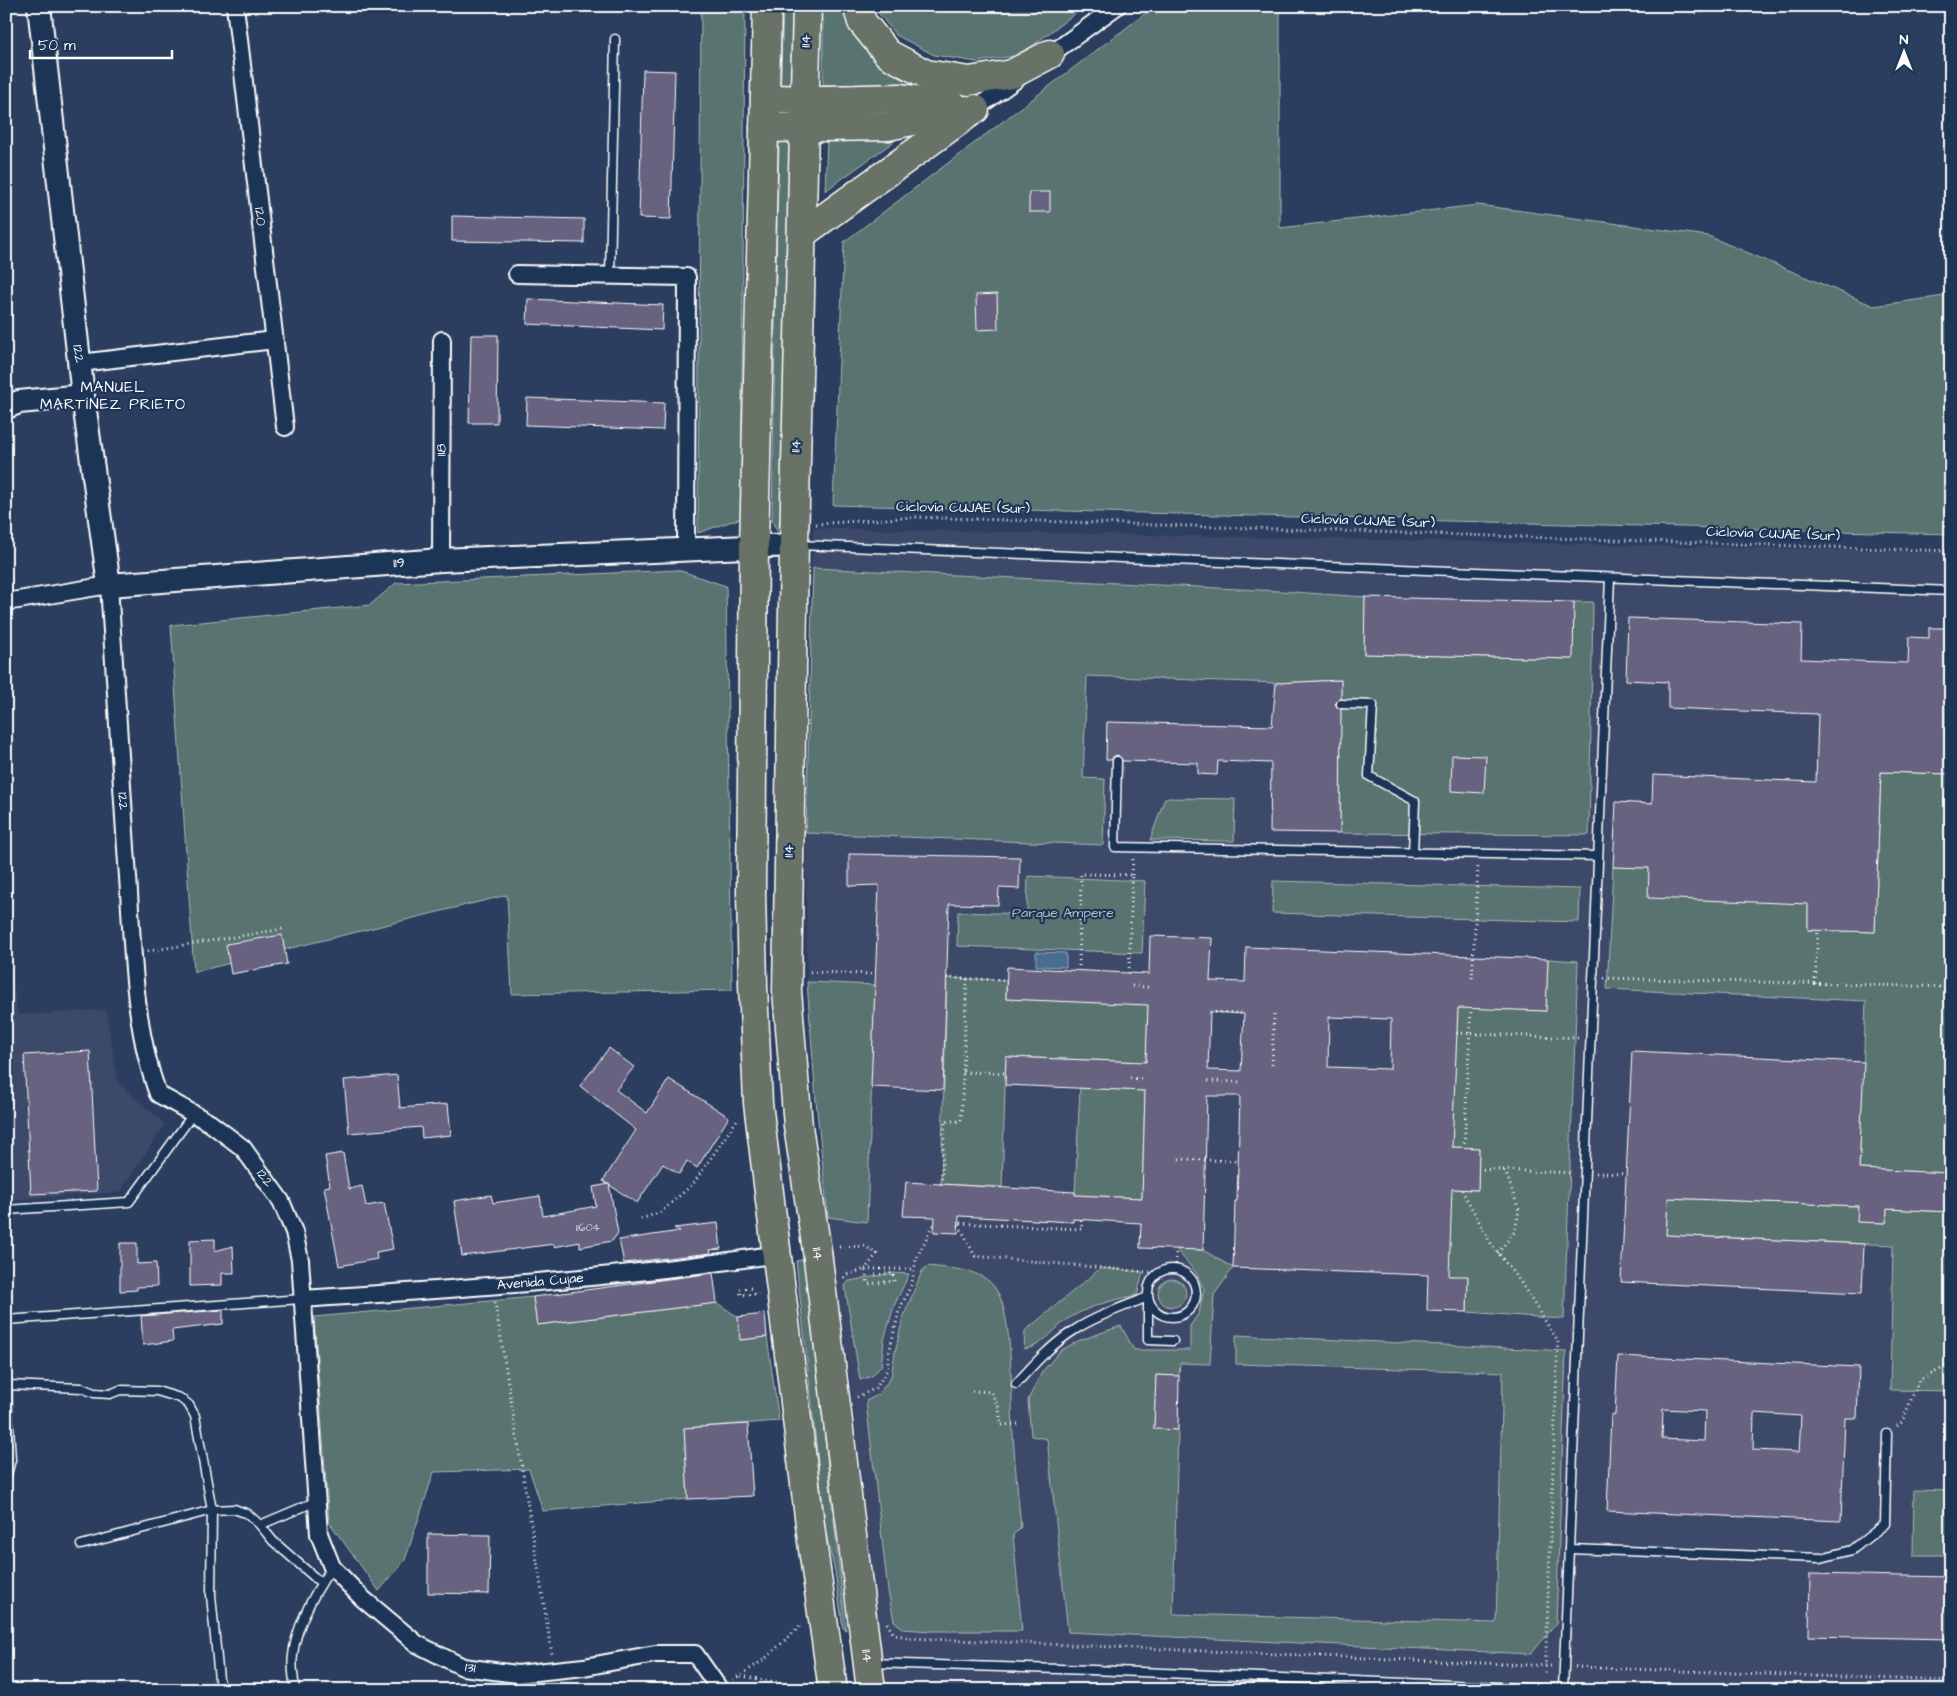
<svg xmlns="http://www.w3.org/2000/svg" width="1957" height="1696" viewBox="0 0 1957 1696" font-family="'Architects Daughter',sans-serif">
<rect width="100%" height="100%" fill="#2c3e5f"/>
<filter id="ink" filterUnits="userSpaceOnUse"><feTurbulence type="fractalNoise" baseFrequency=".02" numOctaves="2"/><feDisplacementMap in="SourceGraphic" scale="10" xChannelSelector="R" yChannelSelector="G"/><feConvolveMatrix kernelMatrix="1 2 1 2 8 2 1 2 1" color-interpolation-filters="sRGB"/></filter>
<g filter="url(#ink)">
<g fill="#3d4969">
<polygon points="813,528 1951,552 1951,1690 886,1690 850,1381 828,1217 816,1101 807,982 806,833"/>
<polygon points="6,960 10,960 18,1015 106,1010 118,1083 165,1124 120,1192 6,1200"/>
</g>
<g fill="#597370" stroke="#acb9b8">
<polygon points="701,6 745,6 741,518 698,533"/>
<polygon points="783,6 793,6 781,519 777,531 772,521 777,216"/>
<polygon points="823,6 846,6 858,40 917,84 823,85"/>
<polygon points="873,6 1085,6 1020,55 977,62 934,55 896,35"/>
<polygon points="1155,6 1280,6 1280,228 1478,205 1708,236 1874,306 1951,295 1951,534 833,505 844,242"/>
<polygon points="900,137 825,191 827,140"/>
<polygon points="813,568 1279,591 1365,597 1364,654 1572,659 1574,602 1593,602 1589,835 1340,833 1341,680 1276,683 1087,676 1083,778 1105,779 1103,845 806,833"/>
<polygon points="678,570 726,586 732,990 512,994 507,895 194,972 171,625 370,605 396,583"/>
<polygon points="1881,772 1951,774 1951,1173 1859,1169 1866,1001 1607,989 1613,867 1649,868 1808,904 1808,930 1875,932"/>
<polygon points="1165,798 1235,799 1234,841 1150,840"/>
<polygon points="1028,876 1145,881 1142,953 957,946 958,912 1027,914"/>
<polygon points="1273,881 1580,889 1579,922 1272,913"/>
<polygon points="1548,959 1578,961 1564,1319 1467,1312 1468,1277 1449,1276 1414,1188 1478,1190 1479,1148 1451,1147 1458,1007 1546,1011"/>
<polygon points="947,978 1006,980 1006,999 1148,1004 1146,1062 1006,1057 1002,1187 941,1184"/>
<polygon points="807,982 875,985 867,1222 828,1217 816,1101"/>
<polygon points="1080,1088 1145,1091 1142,1198 1075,1195"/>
<polygon points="1668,1198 1858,1206 1858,1222 1886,1223 1887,1209 1951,1212 1951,1391 1890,1390 1893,1245 1666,1235"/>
<polygon points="1176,1249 1203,1250 1233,1268 1214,1295 1210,1364 1180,1363 1179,1376 1156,1375 1154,1428 1178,1430 1173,1614 1496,1623 1503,1372 1236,1364 1236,1335 1566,1351 1556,1624 1531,1654 1068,1632 1047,1439 1031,1436 1028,1400 1042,1372 1060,1351 1078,1341 1121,1326 1134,1350 1190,1350 1190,1326 1199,1313 1204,1289 1196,1273"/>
<polygon points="805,1259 846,1630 843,1628 835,1572 826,1534 796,1261"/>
<path d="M928,1266C951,1269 981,1268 995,1288C1014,1313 1011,1402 1013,1435C1015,1466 1018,1496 1021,1527L1013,1535L1022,1631H930L904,1629L894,1621L888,1591L866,1401L878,1395L891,1377L895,1352L903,1318L922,1271Z"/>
<path d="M1101,1268L1143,1272L1137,1295C1113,1300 1092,1305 1071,1317C1055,1326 1044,1347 1024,1349L1025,1331Z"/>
<polygon points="893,1273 909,1274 894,1306 884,1340 881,1366 872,1376 860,1380 845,1286 849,1281"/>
<circle cx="1172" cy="1293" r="14"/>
<polygon points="533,1297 537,1325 717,1303 738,1317 741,1340 767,1337 779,1421 684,1428 688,1499 543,1511 529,1469 434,1472 405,1560 379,1591 329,1522 314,1317"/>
<polygon points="1914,1490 1951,1491 1951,1555 1913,1555"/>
</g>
<polygon fill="#496d90" stroke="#92a7bc" points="1036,952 1066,953 1066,967 1036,966"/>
<g fill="#666280" stroke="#fff" fill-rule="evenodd">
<polygon points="643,70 675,71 671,219 639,218"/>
<rect x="1029" y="192" width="21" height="20"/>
<polygon points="452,216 584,219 584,243 452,241"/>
<polygon points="997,294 998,329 977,330 976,295"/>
<polygon points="528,299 663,305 662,330 527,324"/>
<polygon points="471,335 498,335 497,423 469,423"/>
<polygon points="527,398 664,403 663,430 526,425"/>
<polygon points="1365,597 1574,602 1573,659 1364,654"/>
<polygon points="1628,618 1802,624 1801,659 1908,663 1909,637 1929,638 1929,628 1948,628 1945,735 1951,735 1951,774 1881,772 1875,932 1808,930 1808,904 1648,898 1649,868 1613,867 1616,802 1652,804 1653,775 1816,782 1818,714 1668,708 1668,682 1626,680"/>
<polygon points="1341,680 1341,698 1337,701 1335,704 1341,710 1340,833 1270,832 1271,763 1218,761 1217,775 1198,774 1198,763 1123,761 1118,755 1114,756 1111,760 1106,760 1107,722 1272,726 1276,683"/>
<polygon points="1452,755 1486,756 1484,793 1451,791"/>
<polygon points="849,854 1020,857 1019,889 999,888 998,905 949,904 943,1090 871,1087 879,885 849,886"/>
<polygon points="282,935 287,964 231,974 226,944"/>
<path d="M1150,936L1212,938L1210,981L1245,982L1246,947L1548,959L1546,1011L1458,1008L1452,1147L1479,1148L1478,1190L1452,1189L1449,1276H1468L1467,1312L1427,1311L1428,1275L1233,1268L1235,1201H1237L1240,1096H1207L1203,1250L1140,1248L1141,1223L1073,1219V1222L959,1216L958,1233L934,1232L935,1217L903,1216L906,1182L1075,1192V1195L1142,1198L1145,1091L1005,1085L1006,1057L1146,1062L1148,1005L1006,999L1007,967L1149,974ZM1210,1012L1244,1014L1241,1071L1208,1070ZM1329,1017L1391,1019L1390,1069L1328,1067Z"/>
<polygon points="609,1048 634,1067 616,1090 647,1113 669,1079 729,1117 697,1168 687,1161 679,1174 663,1164 637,1203 603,1181 636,1130 580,1086"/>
<polygon points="90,1051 97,1191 31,1194 24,1055"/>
<polygon points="1632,1051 1864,1062 1859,1169 1951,1173 1951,1212 1887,1209 1886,1223 1857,1222 1858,1206 1668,1198 1666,1235 1864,1244 1862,1293 1621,1282"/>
<polygon points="397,1075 400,1108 448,1104 451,1135 422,1138 421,1127 349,1133 344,1080"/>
<polygon points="343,1153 349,1189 362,1186 366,1206 384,1203 393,1249 376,1252 377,1259 339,1266 324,1187 330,1186 325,1156"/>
<polygon points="609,1184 618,1233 612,1241 580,1247 580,1242 554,1247 554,1244 462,1256 454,1201 491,1195 493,1203 540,1196 543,1216 596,1206 593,1187"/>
<polygon points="718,1223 721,1249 710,1250 711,1253 624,1263 619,1240 680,1231 674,1228"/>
<polygon points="215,1239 215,1251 233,1246 234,1273 222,1273 222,1285 190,1286 190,1240"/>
<polygon points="120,1243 137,1243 137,1264 156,1263 157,1286 137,1287 137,1290 120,1291"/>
<polygon points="713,1273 717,1303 537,1325 533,1297"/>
<polygon points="223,1310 223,1324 172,1330 173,1341 143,1345 141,1316"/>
<polygon points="765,1314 767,1337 740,1340 738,1317"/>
<path d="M1618,1356L1859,1367L1857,1418H1845L1841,1521L1607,1511L1611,1415H1615ZM1663,1409L1705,1411L1704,1441L1662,1439ZM1754,1413L1801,1416L1799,1452L1753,1450Z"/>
<polygon points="1156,1375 1179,1376 1178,1430 1154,1429"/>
<polygon points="748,1424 753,1496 688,1499 684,1428"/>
<polygon points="428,1534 490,1535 489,1594 428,1593"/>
<polygon points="1810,1574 1951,1577 1951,1639 1809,1636"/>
</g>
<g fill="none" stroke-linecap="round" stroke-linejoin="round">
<g stroke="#fff" stroke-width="11">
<g id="lane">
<polyline points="610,276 615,39"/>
<polyline points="798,545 1951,591"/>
<polyline points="1341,704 1373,705 1369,776 1415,801 1413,853"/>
<polyline points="1117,761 1115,847 1598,856"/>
<polyline points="6,1210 129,1202 193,1114"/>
<circle cx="1172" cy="1293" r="24"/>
<polyline points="6,1320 302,1299"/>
<polyline points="6,1377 11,1460 6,1478"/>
<path d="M1016,1384C1033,1365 1051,1345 1073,1331C1096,1316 1123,1307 1148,1297V1340L1173,1341"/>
<polyline points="7,1385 82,1388 94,1393 110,1394 120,1390 157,1391 180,1398 189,1405 195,1416 212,1510 211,1595 220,1690"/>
<polyline points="260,1525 317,1501"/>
<polyline points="81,1545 212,1510 234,1509 248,1514 260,1525 273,1541 321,1583"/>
<polyline points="1569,1549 1821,1558 1852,1550 1885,1524 1887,1434"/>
<polyline points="871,1663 1092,1670 1574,1690"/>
<path d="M295,1690C294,1679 291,1666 293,1655C296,1625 315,1592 332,1567"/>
<polyline points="1563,1690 1610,578"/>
</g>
</g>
<g stroke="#fff" stroke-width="20">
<g id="street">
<path id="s1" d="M235,6L285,427"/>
<polyline points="1044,59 1117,6"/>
<polyline points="975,109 1018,78"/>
<polyline points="517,274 687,277 686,549"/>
<polyline points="80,363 274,340"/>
<path id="s2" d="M441,560L442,340"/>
<path id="s3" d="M6,602L109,585C115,683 121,780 128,877C133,949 133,1026 158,1094L210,1123L243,1148L281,1201L294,1232L300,1260L319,1534L332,1567L362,1598L417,1644L463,1667L517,1674L584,1667L655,1654H695L720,1690"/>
<path id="s4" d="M302,1299C461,1289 620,1278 777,1254"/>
</g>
</g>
<g stroke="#fff" stroke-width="26">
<g id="secondary">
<path id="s5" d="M39,6L83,396L109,585L441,560L794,545"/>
<polyline points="6,407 19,402 83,396"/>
</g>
</g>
<g stroke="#fff" stroke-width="31">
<g id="highway">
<polyline points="767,6 754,546 751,892 753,985 758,1103 813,1549 833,1690"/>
<path id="s6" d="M807,6L794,545L787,991L798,1126L817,1251L871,1690"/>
<polyline points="857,6 862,22 888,54 926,74 969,81 1012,74 1050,54"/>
<polyline points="765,99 826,100 901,98 953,105"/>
<polyline points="764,128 888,126 966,110"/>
<polyline points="802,234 975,109"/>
</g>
</g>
<g stroke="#fff" stroke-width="3" stroke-dasharray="1 4" stroke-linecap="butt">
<polyline points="1691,6 1693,13 1757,6"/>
<polyline points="816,524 914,517 1951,551"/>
<polyline points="1132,875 1133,858"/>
<polyline points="148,951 283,929"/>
<polyline points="1079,971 1081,874 1132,875 1129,973"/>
<polyline points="810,972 875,974"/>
<polyline points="947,978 1006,980"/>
<polyline points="1604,978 1951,987"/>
<polyline points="1472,983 1478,867"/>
<polyline points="1815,984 1818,930"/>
<polyline points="1132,986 1148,987"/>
<polyline points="1210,1012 1244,1013"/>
<polyline points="1457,1033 1578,1038"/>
<polyline points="1272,1065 1274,1014"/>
<polyline points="963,1072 1005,1073"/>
<polyline points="1130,1078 1145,1079"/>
<polyline points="1208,1081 1241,1082"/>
<polyline points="1464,1148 1471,1008"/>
<polyline points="1179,1159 1238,1161"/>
<polyline points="1478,1169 1573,1173"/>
<polyline points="1596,1173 1626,1174"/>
<polyline points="941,1184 945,1121 961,1121 967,978"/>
<polyline points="1462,1190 1490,1242 1521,1283 1558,1341 1545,1676"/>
<polyline points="641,1219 661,1212 693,1184 737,1120"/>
<polyline points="1082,1220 1082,1229 958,1223 975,1256 1158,1273"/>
<polyline points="839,1247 865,1246 877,1254 865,1269"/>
<polyline points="1498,1253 1515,1231 1519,1210 1505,1170"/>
<polyline points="865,1269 914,1269"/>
<polyline points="1176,1269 1176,1249"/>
<polyline points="844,1278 846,1275 865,1269 868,1284 894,1281 893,1273 874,1275"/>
<polyline points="751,1288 740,1289 741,1295 759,1294"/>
<polyline points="495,1302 552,1654"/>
<polyline points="972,1391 991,1392 999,1408 1001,1425 1019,1424"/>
<polyline points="857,1397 876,1388 887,1370 889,1353 899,1311 912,1283 916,1259 935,1222"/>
<polyline points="1897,1426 1902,1422 1919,1380 1941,1369 1951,1361"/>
<polyline points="887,1623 893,1633 908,1638 1551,1666"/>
<polyline points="1575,1667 1951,1681"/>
<polyline points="741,1676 811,1688"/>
<polyline points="733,1680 765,1659 802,1624"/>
</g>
<use href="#lane" stroke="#1d3557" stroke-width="8"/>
<use href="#street" stroke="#1d3557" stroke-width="16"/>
<use href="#secondary" stroke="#1d3557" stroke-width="22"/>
<use href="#highway" stroke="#697266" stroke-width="28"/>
</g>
</g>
<g text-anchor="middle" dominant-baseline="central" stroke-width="4.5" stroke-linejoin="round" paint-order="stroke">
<g font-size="11" fill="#d9d8df">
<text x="588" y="1227">11604</text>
</g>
<g font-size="14" fill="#fff" stroke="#1d3557">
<text transform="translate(806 41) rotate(-89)">114</text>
<text stroke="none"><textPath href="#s1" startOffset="212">120</textPath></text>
<text stroke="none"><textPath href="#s5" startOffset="350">122</textPath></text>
<text transform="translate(796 446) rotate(-88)">114</text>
<text stroke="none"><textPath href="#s2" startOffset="110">118</textPath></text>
<text transform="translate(963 508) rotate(1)">Ciclovía CUJAE (Sur)</text>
<text transform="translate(1368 521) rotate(2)">Ciclovía CUJAE (Sur)</text>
<text transform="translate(1773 534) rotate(2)">Ciclovía CUJAE (Sur)</text>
<text stroke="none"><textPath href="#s5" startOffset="874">119</textPath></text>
<text stroke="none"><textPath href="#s3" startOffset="321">122</textPath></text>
<text transform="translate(789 851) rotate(-89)">114</text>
<text stroke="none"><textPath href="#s3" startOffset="755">122</textPath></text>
<text stroke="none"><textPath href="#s6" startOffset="1250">114</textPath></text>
<text stroke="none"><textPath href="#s4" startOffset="239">Avenida Cujae</textPath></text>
<text stroke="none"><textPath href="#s6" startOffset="1655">114</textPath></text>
<text stroke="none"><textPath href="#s3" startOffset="1329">131</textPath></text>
</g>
<g font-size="14" fill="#b4c0bf" stroke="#1d3557">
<text x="1063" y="913">Parque Ampere</text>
</g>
<g font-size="15" letter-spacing="1" fill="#fff" stroke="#1d3557">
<text x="113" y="387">MANUEL<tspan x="113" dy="17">MARTÍNEZ PRIETO</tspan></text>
</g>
</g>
<rect width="1957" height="1696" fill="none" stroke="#1d3557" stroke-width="25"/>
<rect x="12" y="12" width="1932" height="1671" fill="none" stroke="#fff" stroke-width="2" filter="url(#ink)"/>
<g transform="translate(1904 52)" stroke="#1d3557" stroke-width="4" paint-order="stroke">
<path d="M0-4L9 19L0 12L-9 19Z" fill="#ffffff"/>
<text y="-8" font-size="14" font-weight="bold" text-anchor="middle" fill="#ffffff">N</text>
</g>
<path d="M30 50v8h142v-8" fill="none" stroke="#ffffff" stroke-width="2.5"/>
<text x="38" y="50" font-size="15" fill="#ffffff" stroke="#1d3557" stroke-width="4" paint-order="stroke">50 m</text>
</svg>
